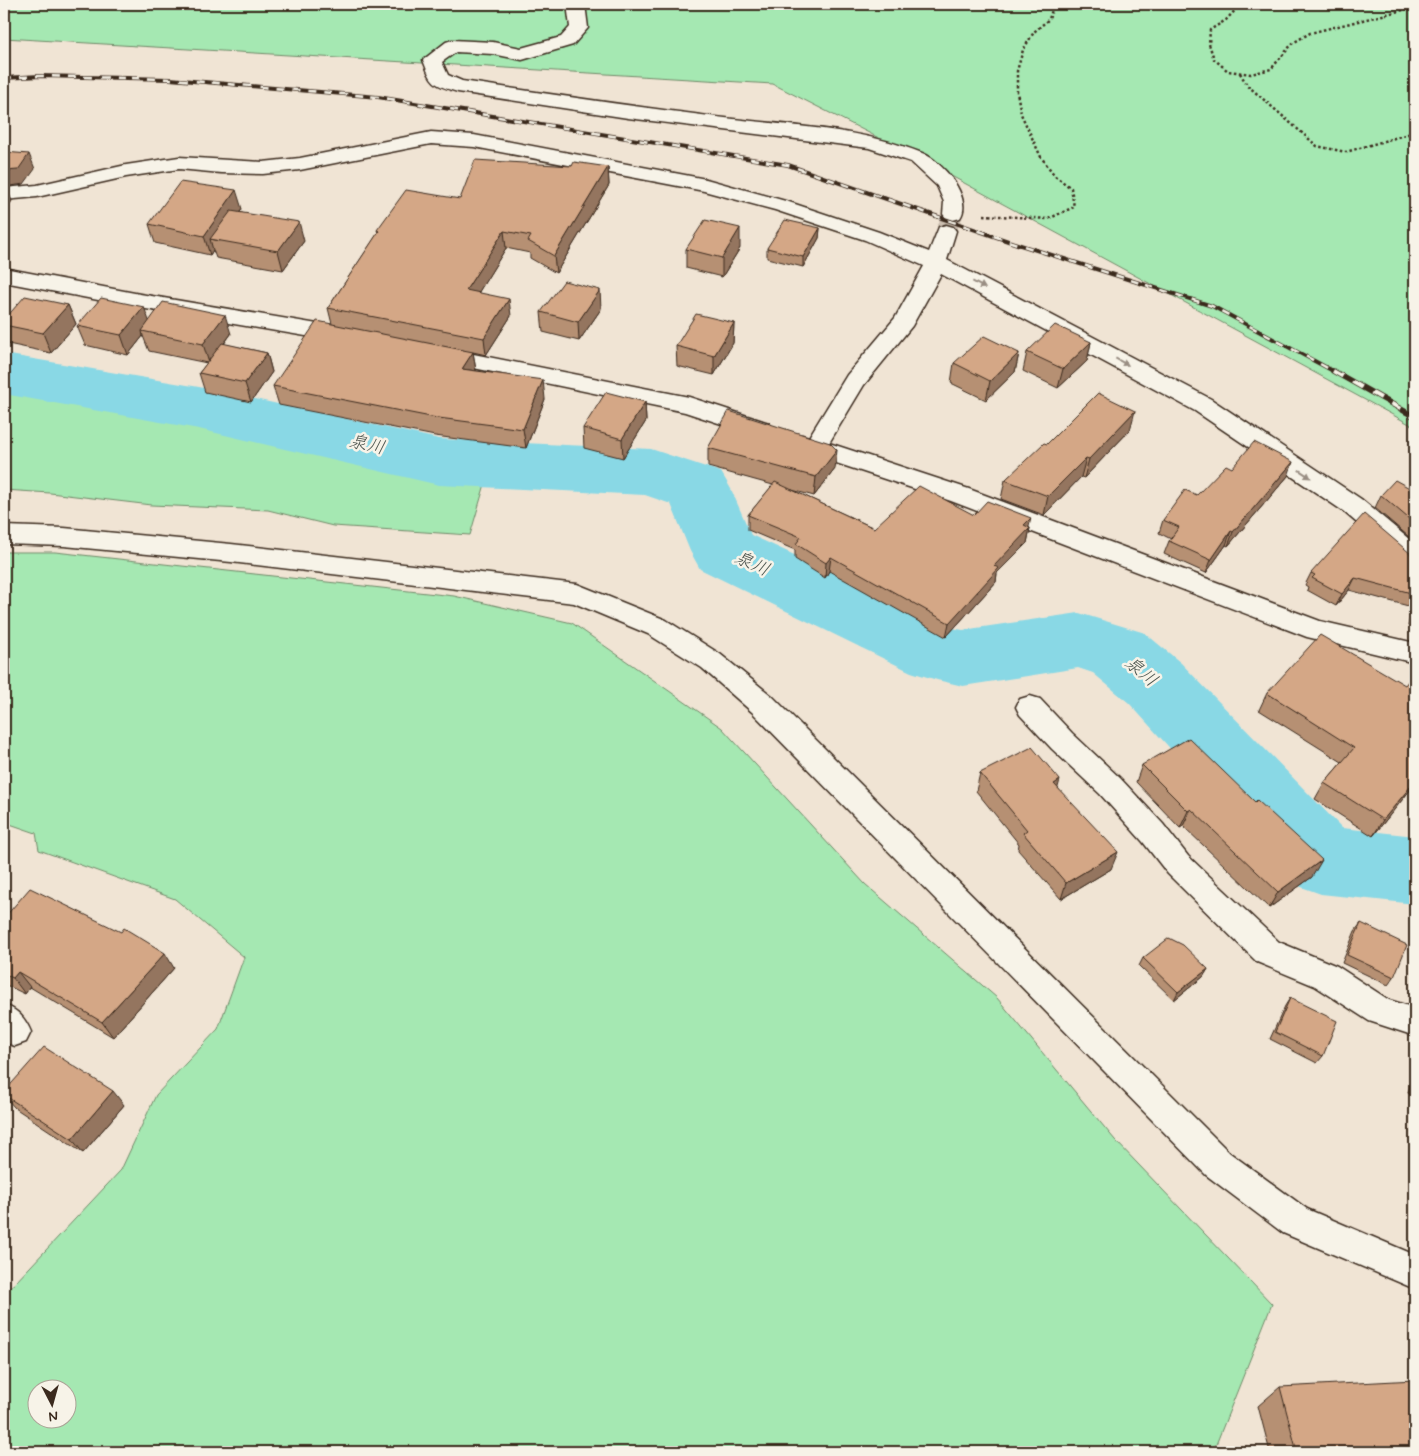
<svg xmlns="http://www.w3.org/2000/svg" width="1419" height="1456" viewBox="0 0 1419 1456" font-family="Mynerve,'Klee One',sans-serif">
<rect width="100%" height="100%" fill="#f0e4d4"/>
<filter id="ink" filterUnits="userSpaceOnUse"><feTurbulence type="fractalNoise" baseFrequency=".02" numOctaves="2"/><feDisplacementMap in="SourceGraphic" scale="10" xChannelSelector="R" yChannelSelector="G"/><feConvolveMatrix kernelMatrix="1 2 1 2 8 2 1 2 1" color-interpolation-filters="sRGB"/></filter>
<g filter="url(#ink)">
<g fill="#a5e8b2" stroke="#708968" fill-rule="evenodd">
<polygon points="4,4 1415,4 1415,427 918,158 773,84 4,38"/>
<polygon points="14,388 267,435 422,470 488,474 470,535 333,526 268,510 151,505 50,493 4,490 4,397"/>
<path d="M4,552H55L454,596L572,623L722,728L865,884L997,998L1115,1140L1272,1304L1213,1452H4V1292L15,1283L121,1170L156,1095L218,1029L244,957L175,899L39,850L36,833L4,822ZM38,1388H68V1418H38Z"/>
</g>
<g fill="none" stroke-linecap="round" stroke-linejoin="round">
<polygon fill="#89d8e5" fill-rule="evenodd" points="4,354 199,387 439,439 651,449 721,472 731,489 751,535 952,628 963,630 1079,613 1145,633 1181,663 1342,828 1415,836 1415,904 1321,894 1293,884 1129,703 1093,673 1078,668 963,686 937,680 911,672 700,569 690,551 671,504 645,495 439,485 199,429 4,394"/>
<polyline stroke="#ccbfb0" stroke-width="20" stroke-dasharray="20 10" stroke-linecap="butt" points="946,231 953,214"/>
<g stroke="#3b2a1e" stroke-width="3">
<g id="minor">
<path d="M567,4H585L588,28L573,45L522,60L493,54L456,52L442,62L448,75L462,81C550,94 637,107 725,118C791,126 861,128 922,153C941,160 974,198 960,218L953,220L946,218L943,214L944,202L937,186L911,162L869,148L628,118L458,92C433,85 432,83 423,60L446,42L452,40L493,42L521,48L561,37L570,27Z"/>
<polygon points="431,132 474,135 706,179 789,202 879,232 929,252 939,227 946,225 953,227 956,231 947,260 1211,399 1361,499 1415,544 1415,567 1406,565 1343,511 1195,411 941,274 912,326 864,385 829,443 969,489 1320,621 1415,643 1415,663 1307,637 951,501 794,449 790,443 794,437 802,435 809,437 847,375 895,318 924,266 865,240 775,210 704,191 474,147 431,144 300,170 263,174 221,173 179,169 126,177 37,197 4,200 4,188 37,185 126,165 179,157 263,162 300,158"/>
<polygon points="4,268 140,294 347,329 355,331 358,336 355,341 347,343 140,308 4,282"/>
<polygon points="438,347 689,397 769,423 773,429 769,435 761,437 685,412 430,359 427,354 430,349"/>
<polygon points="4,526 64,528 231,544 577,584 666,620 720,654 772,696 1230,1153 1307,1209 1415,1255 1415,1289 1283,1233 1206,1175 752,712 702,668 648,634 574,603 231,562 64,546 4,544"/>
<polygon points="1030,696 1040,699 1072,733 1120,778 1163,824 1188,856 1279,942 1337,966 1389,1000 1415,1008 1415,1036 1369,1021 1315,986 1257,962 1168,874 1143,842 1100,794 1052,749 1020,715 1016,707 1020,699"/>
<path d="M4,1005C18,1010 25,1018 31,1032L26,1042L15,1046L4,1042Z"/>
</g>
</g>
<g stroke="#3b2a1e" stroke-width="2.5" stroke-dasharray="2.5 2.5" stroke-linecap="butt">
<polyline points="1241,4 1226,20 1210,30 1209,44 1214,59 1228,71 1251,74 1271,69 1293,43 1310,33 1415,7"/>
<polyline points="1240,73 1247,85 1317,146 1346,152 1415,132"/>
<polyline points="984,215 1048,219 1074,207 1071,188 1055,176 1041,157 1021,114 1017,92 1017,71 1023,50 1034,32 1049,19 1054,4"/>
</g>
<use href="#minor" fill="#f7f3e8" fill-rule="evenodd"/>
<g stroke="#3b2a1e" stroke-width="4">
<polyline id="rail-far1" points="4,78 40,76 170,79 378,97 788,165 1011,242 1212,306 1335,372"/>
</g>
<g stroke="#3b2a1e" stroke-width="5.5">
<polyline id="rail" points="1333,371 1415,417"/>
</g>
<use href="#rail-far1" stroke="#f7f3e8" stroke-width="2.5" stroke-dasharray="8" stroke-linecap="butt"/>
<use href="#rail" stroke="#f7f3e8" stroke-width="4" stroke-dasharray="11" stroke-linecap="butt"/>
</g>
<g fill="#b69073" stroke="#3b2a1e">
<polygon points="572,166 608,167 609,185 556,273 530,258 530,253 506,248 478,293 511,316 486,355 473,352 476,371 545,399 526,448 435,436 279,405 273,386 332,324 328,308 378,233 377,230 460,199"/>
<polygon points="242,209 240,212 304,241 283,270 216,258 213,250 210,255 155,243 149,224"/>
<polygon points="820,228 819,238 803,267 767,258 767,248"/>
<polygon points="740,248 722,277 686,268 686,249"/>
<polygon points="68,305 76,324 51,353 8,344 4,333 4,320"/>
<polygon points="601,309 579,341 543,332 541,312"/>
<polygon points="149,321 231,334 224,344 267,353 272,372 251,402 205,392 199,373 207,363 149,351 143,336 128,355 85,345 77,326"/>
<polygon points="734,323 733,343 714,375 677,366 676,346"/>
<polygon points="1091,342 1087,361 1058,388 1023,371 1027,352"/>
<polygon points="1019,353 1015,372 986,400 951,383 954,363"/>
<polygon points="645,402 646,421 623,458 584,448 583,428"/>
<polygon points="1130,430 1084,478 1081,477 1044,515 1001,499 1005,480 1047,444"/>
<polygon points="708,448 835,469 814,496 792,490 874,528 974,515 1029,527 1030,528 1027,543 997,573 996,582 946,637 829,571 825,578 795,559 795,550 748,530 748,515 773,485 708,467"/>
<polygon points="1232,468 1288,476 1228,546 1226,545 1206,573 1164,554 1169,541 1171,539 1159,533 1163,520 1197,495"/>
<polygon points="1415,491 1415,542 1375,508 1381,495"/>
<polygon points="1411,554 1415,555 1415,628 1408,626 1412,607 1349,590 1336,606 1307,590 1308,587 1305,585 1311,573"/>
<polygon points="1267,693 1415,784 1373,836 1315,799 1324,783 1342,762 1259,710"/>
<polygon points="1142,765 1312,877 1269,908 1183,826 1180,828 1136,782"/>
<polygon points="980,773 1058,788 1111,869 1061,899 1018,850 1019,844 976,791"/>
<polygon points="4,918 174,968 113,1037 30,987 25,994 4,984"/>
<polygon points="1361,923 1394,977 1388,985 1342,963 1355,931"/>
<polygon points="1143,958 1208,969 1203,977 1174,1000 1139,966"/>
<polygon points="1290,998 1323,1056 1317,1063 1270,1039 1285,1006"/>
<polygon points="1415,1069 1415,1097 1408,1093"/>
<polygon points="4,1092 124,1105 83,1153 15,1108 4,1096"/>
<polygon points="1280,1387 1415,1452 1270,1452 1258,1406"/>
</g>
<g fill="#94755e" stroke="#3b2a1e">
<polygon points="29,154 35,169 24,184 4,187 4,171"/>
<polygon points="608,167 609,185 556,273 554,256"/>
<polygon points="6,187 12,201 4,213 4,190"/>
<polygon points="236,190 242,209 220,241 210,239 213,250 210,255 204,236"/>
<polygon points="299,222 304,241 283,270 278,251"/>
<polygon points="740,228 740,248 722,277 722,258"/>
<polygon points="820,228 819,238 803,267 803,257"/>
<polygon points="504,231 506,248 469,308 466,290"/>
<polygon points="600,290 601,309 579,341 578,322"/>
<polygon points="509,299 511,316 486,355 484,338"/>
<polygon points="68,305 76,324 51,353 43,333"/>
<polygon points="144,307 151,326 142,331 143,336 128,355 121,335"/>
<polygon points="225,315 231,334 209,363 203,344"/>
<polygon points="734,323 733,343 714,375 714,356"/>
<polygon points="1091,342 1087,361 1058,388 1063,369"/>
<polygon points="473,352 476,371 462,369"/>
<polygon points="267,353 272,372 251,402 245,383"/>
<polygon points="1019,353 1015,372 986,400 990,381"/>
<polygon points="543,380 545,399 526,448 523,429"/>
<polygon points="645,402 646,421 623,458 622,439"/>
<polygon points="1135,411 1130,430 1084,478 1089,459"/>
<polygon points="837,450 835,469 814,496 816,477"/>
<polygon points="1086,458 1081,477 1044,515 1048,496"/>
<polygon points="1293,462 1288,476 1228,546 1233,532"/>
<polygon points="1031,518 1028,531 1030,528 1027,543 997,573 996,582 946,637 949,623 994,566 1024,525"/>
<polygon points="1231,531 1226,545 1206,573 1211,560"/>
<polygon points="831,557 829,571 825,578 826,563"/>
<polygon points="1355,578 1349,590 1336,606 1342,594"/>
<polygon points="1060,780 1055,798 1054,784"/>
<polygon points="1415,781 1415,784 1373,836 1383,820"/>
<polygon points="1191,809 1183,826 1180,828 1188,811"/>
<polygon points="1118,852 1111,869 1061,899 1066,883"/>
<polygon points="1322,860 1312,877 1269,908 1278,892"/>
<polygon points="165,953 174,968 113,1037 102,1022"/>
<polygon points="1208,969 1203,977 1174,1000 1178,992"/>
<polygon points="18,972 30,987 25,994 13,978"/>
<polygon points="113,1091 124,1105 83,1153 72,1139"/>
</g>
<g fill="#d4a786" stroke="#3b2a1e">
<polygon points="4,152 29,154 18,170 4,171"/>
<polygon points="475,160 572,166 574,162 608,167 554,256 528,241 531,236 504,231 466,290 509,299 484,338 328,308 379,231 377,230 406,190 460,199"/>
<polygon points="180,182 236,190 204,236 149,224"/>
<polygon points="231,211 299,222 278,251 210,239"/>
<polygon points="705,220 740,228 722,258 686,249"/>
<polygon points="785,220 820,228 803,257 767,248"/>
<polygon points="564,281 600,290 578,322 541,312"/>
<polygon points="25,296 68,305 43,333 4,325 4,320"/>
<polygon points="101,298 144,307 121,335 77,326"/>
<polygon points="163,302 225,315 203,344 142,331"/>
<polygon points="696,314 734,323 714,356 676,346"/>
<polygon points="317,321 473,352 462,369 543,380 523,429 431,417 273,386"/>
<polygon points="1055,325 1091,342 1063,369 1027,352"/>
<polygon points="984,336 1019,353 990,381 954,363"/>
<polygon points="222,343 267,353 245,383 199,373"/>
<polygon points="606,392 645,402 622,439 583,428"/>
<polygon points="1098,393 1135,411 1089,459 1086,458 1048,496 1005,480 1044,443 1047,444"/>
<polygon points="729,411 830,443 837,450 816,477 708,448"/>
<polygon points="1254,442 1293,462 1233,532 1231,531 1211,560 1169,541 1179,527 1163,520 1185,490 1197,495 1226,465 1232,468"/>
<polygon points="1395,480 1415,491 1415,524 1381,495"/>
<polygon points="775,482 874,528 919,486 974,515 987,501 1031,518 1024,525 1030,528 994,566 999,568 949,623 831,557 826,563 796,544 801,537 748,515"/>
<polygon points="1364,514 1411,554 1415,555 1415,594 1355,578 1342,594 1312,578 1315,575 1311,573"/>
<polygon points="1320,635 1405,685 1415,673 1415,781 1383,820 1324,783 1354,748 1267,693"/>
<polygon points="1189,738 1255,802 1257,800 1322,860 1278,892 1191,809 1188,811 1142,765"/>
<polygon points="1032,747 1060,780 1054,784 1118,852 1066,883 1023,833 1027,830 980,773"/>
<polygon points="30,888 121,932 124,928 165,953 102,1022 18,972 13,978 4,974 4,918"/>
<polygon points="1361,923 1407,945 1394,977 1347,955"/>
<polygon points="1169,938 1183,945 1208,969 1178,992 1143,958"/>
<polygon points="1290,998 1337,1021 1323,1056 1275,1032"/>
<polygon points="44,1047 113,1091 72,1139 4,1095 4,1092"/>
<polygon points="1415,1380 1415,1452 1297,1452 1280,1387"/>
</g>
<defs><path id="oneway-solid" d="M-6-.8H1V-3.2L6.5 0L1 3.2V.8H-6Z" transform="scale(1.25)"/></defs>
<g fill="#998e83">
<use href="#oneway-solid" transform="translate(979 285) rotate(28)"/>
<use href="#oneway-solid" transform="translate(1122 362) rotate(28)"/>
<use href="#oneway-solid" transform="translate(1305 474) rotate(34)"/>
</g>
</g>
<g text-anchor="middle" dominant-baseline="central" stroke-width="5" stroke-linejoin="round" paint-order="stroke">
<g font-size="18" font-style="italic" fill="#4e5650" stroke="#f7f3e8">
<text transform="translate(367 445) rotate(13)">泉川</text>
<text transform="translate(752 564) rotate(25)">泉川</text>
<text transform="translate(1141 672) rotate(40)">泉川</text>
</g>
</g>
<rect width="1419" height="1456" fill="none" stroke="#f7f3e8" stroke-width="20"/>
<rect x="10" y="10" width="1399" height="1436" fill="none" stroke="#3b2a1e" stroke-width="2" filter="url(#ink)"/>
<g transform="translate(52 1404) rotate(174)"><circle r="24" fill="#f7f3e8" stroke="#aca397"/>
<path d="M0-4L9 19L0 12L-9 19Z" fill="#3b2a1e"/>
<text y="-8" font-size="14" font-weight="bold" text-anchor="middle" fill="#3b2a1e">N</text>
</g>
</svg>
